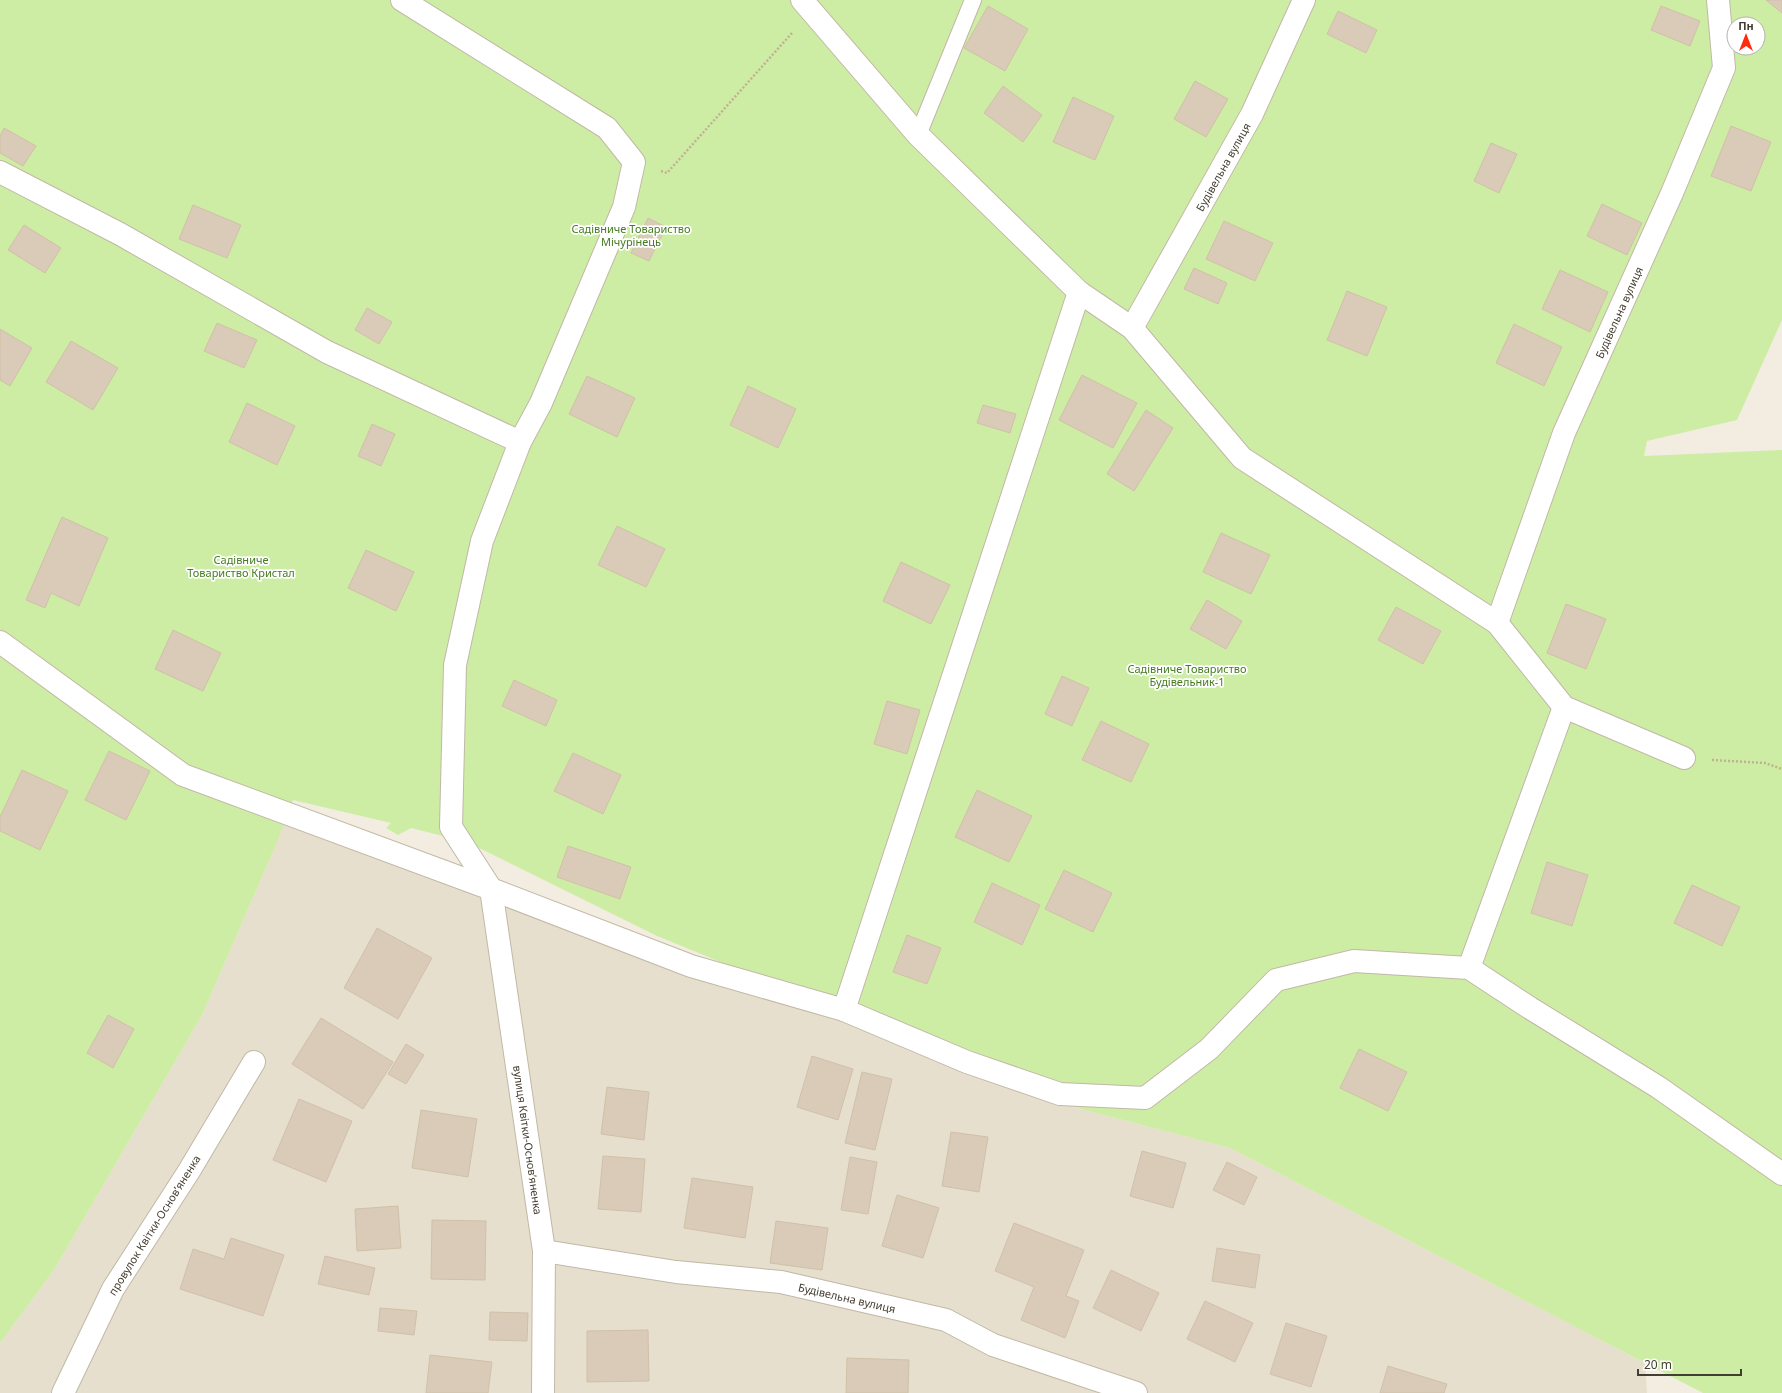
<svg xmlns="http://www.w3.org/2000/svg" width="1782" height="1393" viewBox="0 0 1782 1393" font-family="'Noto Sans',sans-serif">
<rect width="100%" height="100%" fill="#f3ede1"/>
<polygon fill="#e7dfce" points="286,814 844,1010 1081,1109 1230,1148 1645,1363 1647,1393 0,1393 0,1343 54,1270 202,1015 275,847"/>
<path fill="#ceeda4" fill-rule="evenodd" d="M0,0H1782V320L1737,420L1647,441L1644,456L1782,450V1393H1703L1230,1148L1081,1109L657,936L467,842L411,828L398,835L386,828L391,823L293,800L275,847L202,1015L54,1270L0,1343ZM1734,24H1758V48H1734Z"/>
<g fill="#d9cbb8" stroke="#d1c0a8">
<polygon points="1766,0 1782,0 1782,13"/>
<polygon points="988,6 1028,29 1005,71 964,48"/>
<polygon points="1661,6 1700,21 1690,46 1651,30"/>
<polygon points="1338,11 1377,30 1366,53 1327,34"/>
<polygon points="1195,81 1228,99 1206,137 1174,119"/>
<polygon points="1003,86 1042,115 1023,142 984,113"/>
<polygon points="1073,97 1114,116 1095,160 1053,142"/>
<polygon points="1731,126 1771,142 1751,191 1711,176"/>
<polygon points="4,128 36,146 23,166 0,153 0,136"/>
<polygon points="1491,143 1517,154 1499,193 1474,181"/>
<polygon points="1602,204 1642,223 1627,255 1587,236"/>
<polygon points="193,205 241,225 227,258 179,239"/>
<polygon points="648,218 666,227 649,261 631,253"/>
<polygon points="1224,221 1273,243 1255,281 1206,259"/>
<polygon points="24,225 61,248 45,273 8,250"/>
<polygon points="1194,268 1227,283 1218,304 1184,289"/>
<polygon points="1560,270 1608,292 1590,332 1542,309"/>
<polygon points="1347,291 1387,307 1367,356 1327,340"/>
<polygon points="367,308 392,322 379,344 355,330"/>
<polygon points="217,323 257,340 244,368 204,351"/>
<polygon points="1514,324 1562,347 1544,386 1496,363"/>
<polygon points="0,329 32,348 10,386 0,380"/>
<polygon points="71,341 118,368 93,410 46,382"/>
<polygon points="1082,375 1137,403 1113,448 1059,420"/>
<polygon points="587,376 635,398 617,437 569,414"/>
<polygon points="748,386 796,409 778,448 730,425"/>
<polygon points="247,403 295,426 277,465 229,442"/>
<polygon points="983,405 1016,414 1010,433 977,423"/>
<polygon points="1146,410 1173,428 1134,491 1107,474"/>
<polygon points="372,424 395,434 381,466 358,456"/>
<polygon points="62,517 108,538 79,606 51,593 45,608 26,600"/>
<polygon points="617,526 665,549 646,587 598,565"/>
<polygon points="1221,533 1270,555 1251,594 1203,572"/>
<polygon points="366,550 414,572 396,611 348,588"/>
<polygon points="901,562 950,585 931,624 883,601"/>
<polygon points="1207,600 1242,621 1226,649 1190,629"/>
<polygon points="1566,604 1606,619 1586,669 1547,653"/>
<polygon points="1396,607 1441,631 1423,664 1378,640"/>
<polygon points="173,630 221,653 203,691 155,669"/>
<polygon points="1062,676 1089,688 1072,726 1045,714"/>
<polygon points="514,680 557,700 546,726 502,706"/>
<polygon points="887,701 920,710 907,754 874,744"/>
<polygon points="1101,721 1149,744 1131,782 1082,760"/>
<polygon points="109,751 150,771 126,820 85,800"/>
<polygon points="573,753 621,775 603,814 554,791"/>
<polygon points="22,770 68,791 40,850 0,831 0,817"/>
<polygon points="977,790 1032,816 1009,862 955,837"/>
<polygon points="568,846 631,867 620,899 557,877"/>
<polygon points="1547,862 1588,875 1572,926 1531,913"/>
<polygon points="1064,870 1112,893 1093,932 1045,909"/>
<polygon points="992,883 1040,905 1022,945 974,922"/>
<polygon points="1692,885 1740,907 1722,946 1674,923"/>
<polygon points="377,928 432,958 398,1019 344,988"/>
<polygon points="907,935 941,948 927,984 893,972"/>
<polygon points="108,1015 134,1029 113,1068 87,1053"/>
<polygon points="321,1018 393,1062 363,1109 292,1064"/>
<polygon points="406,1044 424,1055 406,1084 388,1074"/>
<polygon points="1359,1049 1407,1072 1388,1111 1340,1088"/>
<polygon points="812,1056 853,1069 838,1120 797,1107"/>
<polygon points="862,1072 892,1079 875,1150 845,1143"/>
<polygon points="607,1087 649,1092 644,1140 601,1134"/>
<polygon points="299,1099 352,1121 326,1182 273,1160"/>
<polygon points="421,1110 477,1119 468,1177 412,1168"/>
<polygon points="951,1132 988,1137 979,1192 942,1186"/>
<polygon points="1142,1151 1186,1163 1173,1208 1130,1196"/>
<polygon points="603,1156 645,1159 641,1212 598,1209"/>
<polygon points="850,1157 877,1162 868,1214 841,1210"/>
<polygon points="1227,1162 1257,1177 1244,1205 1213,1190"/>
<polygon points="692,1178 753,1187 745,1238 684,1228"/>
<polygon points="897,1195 939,1208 923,1258 882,1246"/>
<polygon points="398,1206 401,1248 357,1251 355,1209"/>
<polygon points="432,1220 486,1221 485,1280 431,1279"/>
<polygon points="776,1221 828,1228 822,1270 770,1263"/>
<polygon points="1014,1223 1084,1250 1066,1296 1079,1301 1065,1338 1021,1320 1034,1287 995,1271"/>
<polygon points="231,1238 284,1255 263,1316 180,1289 193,1249 224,1259"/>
<polygon points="1217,1248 1260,1255 1255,1288 1212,1281"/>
<polygon points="325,1256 375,1268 369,1295 318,1284"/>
<polygon points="1111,1270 1159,1293 1141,1331 1093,1308"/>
<polygon points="1205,1301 1253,1323 1235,1362 1187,1339"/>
<polygon points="380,1308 417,1311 414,1335 378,1331"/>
<polygon points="490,1312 528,1313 527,1341 489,1340"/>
<polygon points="1286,1323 1327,1336 1311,1387 1270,1374"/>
<polygon points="648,1330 649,1381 587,1382 587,1331"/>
<polygon points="430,1355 492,1362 488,1393 426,1393"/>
<polygon points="847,1358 909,1360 908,1393 846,1393"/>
<polygon points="1388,1366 1447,1384 1444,1393 1380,1393"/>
</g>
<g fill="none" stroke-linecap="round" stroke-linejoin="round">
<g stroke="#c1b8a6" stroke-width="18">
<polyline id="service" points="918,135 973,0"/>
</g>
<g stroke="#c1b8a6" stroke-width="24">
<g id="minor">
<polyline points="402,0 607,128 634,162 624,207 541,403 520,442 482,541 455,665 451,827 491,889 544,1251 543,1393"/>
<polyline points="802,0 918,135 1079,292 1132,328 1242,458 1497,623 1564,707 1684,758"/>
<polyline points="0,172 120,234 327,352 520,442"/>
<path id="s1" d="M1132,328L1252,114L1304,0"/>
<path id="s2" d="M1497,623L1564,433L1672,193L1724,68L1718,0"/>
<polyline points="0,642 183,775 491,889 691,966 844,1010 967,1062 1060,1094 1145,1098 1209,1049 1276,980 1354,961 1469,968 1530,1008 1658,1087 1782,1174"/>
<polyline points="1469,968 1564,707"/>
<polyline points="844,1010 1079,292"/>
<path id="s3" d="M544,1251L676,1272L781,1282L946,1320L993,1345L1136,1393"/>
<polyline points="63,1393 113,1289 189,1171 254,1062"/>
</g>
</g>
<g stroke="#c2b092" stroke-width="2.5" stroke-dasharray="2 2" stroke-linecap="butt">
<polyline points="661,171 667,173 792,33"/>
<polyline points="1712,760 1765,763 1782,769"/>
</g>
<use href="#service" stroke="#fff" stroke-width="16"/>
<use href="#minor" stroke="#fff" stroke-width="22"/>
</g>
<g text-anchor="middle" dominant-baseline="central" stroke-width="3.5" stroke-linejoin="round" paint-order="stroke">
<g font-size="11" fill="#443d31" stroke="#fff">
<text stroke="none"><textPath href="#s1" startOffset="185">Будівельна вулиця</textPath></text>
<text stroke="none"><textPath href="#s2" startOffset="334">Будівельна вулиця</textPath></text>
<text transform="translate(528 1140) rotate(82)">вулиця Квітки-Основʼяненка</text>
<text transform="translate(154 1225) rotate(-58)">провулок Квітки-Основʼяненка</text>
<text stroke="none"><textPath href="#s3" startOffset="307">Будівельна вулиця</textPath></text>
</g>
<g font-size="11" fill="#447c1f" stroke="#fff">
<text x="631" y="228">Садівниче Товариство<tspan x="631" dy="13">Мічурінець</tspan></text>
<text x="241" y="559">Садівниче<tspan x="241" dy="13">Товариство Кристал</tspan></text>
<text x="1187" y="668">Садівниче Товариство<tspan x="1187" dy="13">Будівельник-1</tspan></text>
</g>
</g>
<g transform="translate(1746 36)"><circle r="19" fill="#ffffff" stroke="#b4b1ad"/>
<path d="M0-3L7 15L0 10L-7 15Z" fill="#ff2b0c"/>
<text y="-6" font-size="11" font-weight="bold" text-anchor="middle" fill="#443d31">Пн</text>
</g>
<path d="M1638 1369v6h103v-6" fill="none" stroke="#443d31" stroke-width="2"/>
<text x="1644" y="1369" font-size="12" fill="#443d31" stroke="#ffffff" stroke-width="3" paint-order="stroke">20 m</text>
</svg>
